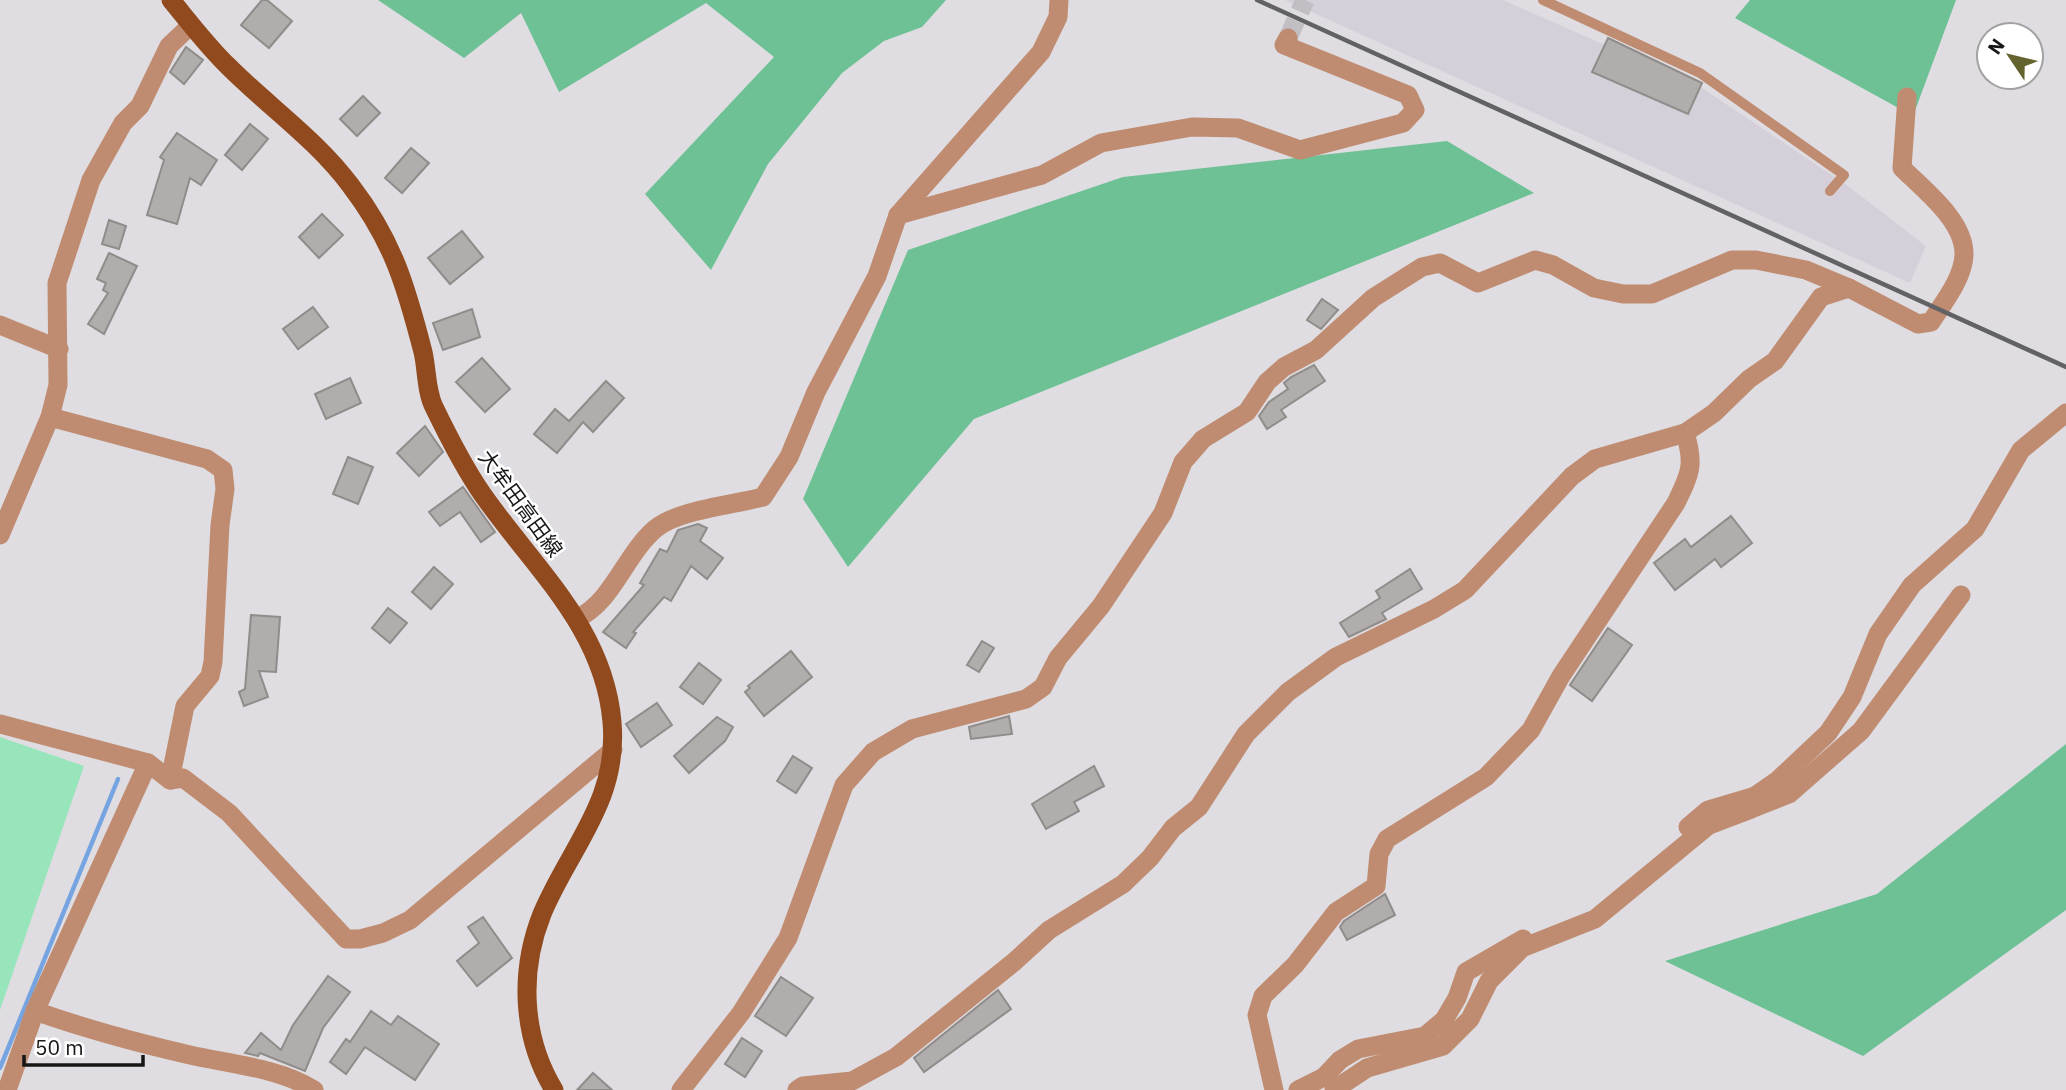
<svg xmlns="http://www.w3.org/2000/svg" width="2066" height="1090" viewBox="0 0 2066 1090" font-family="'IBM Plex Sans','Noto Sans JP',sans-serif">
<rect width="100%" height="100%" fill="#dfdde1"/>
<polygon fill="#d5cfd9" points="1285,0 1503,0 1702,88 1848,186 1926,246 1910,283"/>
<polygon fill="#99e5bb" points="0,737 84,766 0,1010"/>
<g fill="#6ec095">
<polygon points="378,0 946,0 922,27 884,41 842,73 768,164 711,270 645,194 774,57 706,3 559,92 521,13 464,58"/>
<polygon points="1750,0 1956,0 1913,116 1735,18"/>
<polygon points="1447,141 1534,193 974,419 848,567 803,499 908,250 1123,177"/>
<polygon points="2066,744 2066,910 1863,1056 1665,961 1877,894"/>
</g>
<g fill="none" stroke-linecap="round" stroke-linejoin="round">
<polyline stroke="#76a4e1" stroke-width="4.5" points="0,1068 118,779"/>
</g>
<g fill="#b1adac" stroke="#8f8c8a" stroke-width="2">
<polygon points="262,0 267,0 292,21 269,48 241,25"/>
<polygon points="1608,38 1702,83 1688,114 1592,72"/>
<polygon points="186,47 203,60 184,84 170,72"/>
<polygon points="363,96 380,113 357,136 340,119"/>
<polygon points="250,124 268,139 242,170 225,155"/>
<polygon points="177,133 217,160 201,185 190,178 177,224 147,215 164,160 160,157"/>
<polygon points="411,148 429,163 402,193 385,178"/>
<polygon points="322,214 343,235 319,258 299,237"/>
<polygon points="109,220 126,226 119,249 102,244"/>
<polygon points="462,231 483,257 450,284 428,258"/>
<polygon points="109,253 137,266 104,334 88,324 108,293 103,290 106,283 97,279"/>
<polygon points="1322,299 1338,310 1321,329 1307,320"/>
<polygon points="313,307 328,327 298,349 283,329"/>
<polygon points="472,309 480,337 443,350 433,323"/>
<polygon points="482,358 510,389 485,412 456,382"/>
<polygon points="1314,365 1325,381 1281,410 1286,417 1267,429 1259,416 1269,402 1288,389 1284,383 1291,377"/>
<polygon points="350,378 361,403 326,419 315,394"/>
<polygon points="606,381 624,398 593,432 583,422 557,453 534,434 555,409 569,421"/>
<polygon points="425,426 443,452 419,476 397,453"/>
<polygon points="348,457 373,467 358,504 333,494"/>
<polygon points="463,487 495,532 481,542 460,512 440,526 429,512"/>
<polygon points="1731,516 1752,543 1721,567 1715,559 1675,590 1654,563 1685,539 1691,547"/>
<polygon points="698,524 707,528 700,541 723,558 707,579 691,566 671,601 664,597 633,632 636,633 626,648 603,632 644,585 640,583 660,549 667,552 678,530"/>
<polygon points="434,567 453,584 431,609 412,592"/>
<polygon points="1410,569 1422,589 1382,613 1386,619 1349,637 1340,623 1380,598 1376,591"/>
<polygon points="388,608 407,623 390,643 372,628"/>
<polygon points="251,615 280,617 276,672 259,671 268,697 244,706 239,692 245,689"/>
<polygon points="1608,628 1632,645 1592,701 1570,685"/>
<polygon points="982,641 994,648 979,672 967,665"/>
<polygon points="791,651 812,677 764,716 745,692 750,688 748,686"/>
<polygon points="699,663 721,680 703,704 680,687"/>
<polygon points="657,703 672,725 641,747 626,724"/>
<polygon points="1009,716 1012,734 971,739 969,727"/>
<polygon points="717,717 733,727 725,741 689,773 674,756"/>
<polygon points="793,756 812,768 796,793 777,781"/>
<polygon points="1094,766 1104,786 1074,802 1079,811 1046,829 1032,804"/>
<polygon points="1385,894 1395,915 1347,940 1340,927 1344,921"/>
<polygon points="483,917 512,958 477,986 457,961 479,943 468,927"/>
<polygon points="328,976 350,992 323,1028 305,1071 260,1053 258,1056 245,1053 261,1033 281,1050 293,1025"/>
<polygon points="781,977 813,998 786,1036 755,1016"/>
<polygon points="998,990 1011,1009 924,1072 914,1058"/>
<polygon points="371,1011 391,1025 398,1016 439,1044 415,1080 365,1047 346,1074 330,1062 346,1039 350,1042"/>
<polygon points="742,1038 762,1051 745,1077 725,1064"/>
<polygon points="593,1073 612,1090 577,1090"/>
</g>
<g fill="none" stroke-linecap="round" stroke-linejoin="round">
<polyline stroke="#c1bfc3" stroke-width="19" stroke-dasharray="19 10" stroke-linecap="butt" points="1288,38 1305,0"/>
<polyline stroke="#bf8c71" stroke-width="10" points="1543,0 1700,73 1844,175 1830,191"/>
<g stroke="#bf8c71" stroke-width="19">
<polyline points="898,215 1042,175 1101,143 1192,127 1238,128 1300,150 1403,123 1415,110 1408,95 1284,45 1288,38"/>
<polyline points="0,325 59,349"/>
<polyline points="50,417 207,459 223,470 225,489 220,525 213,662 210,676 185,706 170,780"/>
<polyline points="0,535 50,417 58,385 57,283 91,180 123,123 140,106 169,46 191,25"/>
<path d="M578,618C613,601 625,555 655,529C677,510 733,505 763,497L789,457L816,392L877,276L898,215L1041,52L1058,17L1059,0"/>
<polyline points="0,724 148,763 170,780 183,778 229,813 346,939 360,939 383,933 410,920 613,750"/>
<path d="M148,763L35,1011C86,1029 138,1043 190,1055C230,1064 280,1068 314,1090"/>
<polyline points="1751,809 1789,794 1861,731 1961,595"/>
<polyline points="1688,827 1708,810 1755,796"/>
<polyline points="7,1090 35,1011"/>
<path d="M681,1090L741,1013L788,938L844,785L873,752L912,729L1026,699L1043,687L1058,658L1101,606L1163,513L1183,462L1203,439L1247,412L1267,382L1284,367L1316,350L1373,298L1422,267L1440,263L1478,283L1535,260L1553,265L1594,288L1623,294H1652L1732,260H1756L1806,270L1849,288L1918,324L1931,322C1943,303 1963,279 1964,255C1965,221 1924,190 1902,168L1907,97"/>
<polyline points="797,1090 803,1086 852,1081 896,1057 1014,962 1049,930 1123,884 1150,858 1173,828 1199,807 1246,734 1288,692 1336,657 1434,609 1465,590 1572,476 1595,459 1685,433 1714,413 1749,379 1775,361 1821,297 1849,288"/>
<path d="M1274,1090L1257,1015L1263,996L1295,965L1336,912L1376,886L1379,854L1387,839L1486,777L1531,730L1561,676L1676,503C1690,474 1695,465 1685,433"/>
<polyline points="1298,1090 1324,1077 1340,1060 1358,1049 1425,1036 1444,1020 1457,998 1466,972 1523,939"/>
<polyline points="1334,1090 1367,1068 1443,1046 1470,1019 1489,981 1522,948 1595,919 1709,825 1751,809 1755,796 1778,780 1828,733 1852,697 1878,634 1912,585 1975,529 2021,450 2066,413"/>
</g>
<path stroke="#914a1e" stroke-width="19" d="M171,0C190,23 208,47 229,67C269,107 317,140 351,186C393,241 406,286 423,352C427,369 426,391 434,407C449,438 464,468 483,495C534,568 604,628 612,722C619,801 570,847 542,914C519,972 522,1037 554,1090"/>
<polyline stroke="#626163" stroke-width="4.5" points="1257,0 2066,367"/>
</g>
<g text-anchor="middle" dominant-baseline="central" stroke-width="5" stroke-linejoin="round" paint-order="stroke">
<g font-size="21" fill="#171617" stroke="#fff">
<text transform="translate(521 503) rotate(54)">大牟田高田線</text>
</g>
</g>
<g transform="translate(2010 56) rotate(305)"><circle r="33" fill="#ffffff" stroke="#a2a2a2" stroke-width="2"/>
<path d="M0-5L12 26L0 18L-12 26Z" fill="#646330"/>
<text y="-10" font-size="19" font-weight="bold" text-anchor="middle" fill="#171617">N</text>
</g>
<path d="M24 1055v10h119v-10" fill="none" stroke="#171617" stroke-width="3.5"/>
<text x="35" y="1055" font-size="21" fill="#171617" stroke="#ffffff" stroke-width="5" paint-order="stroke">50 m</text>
</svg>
